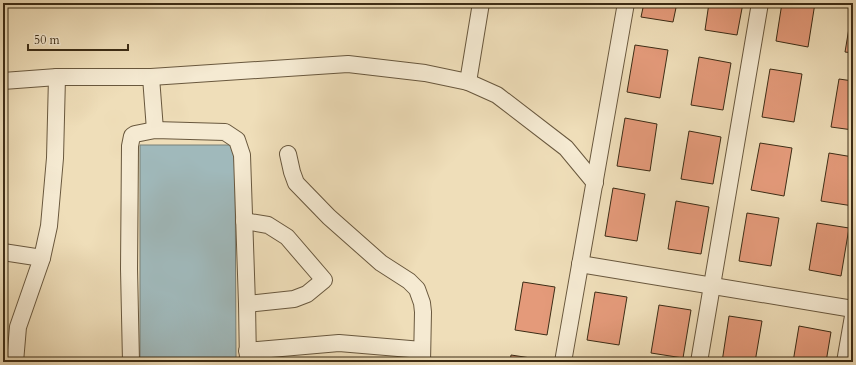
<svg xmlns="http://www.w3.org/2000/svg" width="856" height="365" viewBox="0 0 856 365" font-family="Cardo,serif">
<rect width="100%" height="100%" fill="#efdeb9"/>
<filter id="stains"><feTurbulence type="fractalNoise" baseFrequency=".005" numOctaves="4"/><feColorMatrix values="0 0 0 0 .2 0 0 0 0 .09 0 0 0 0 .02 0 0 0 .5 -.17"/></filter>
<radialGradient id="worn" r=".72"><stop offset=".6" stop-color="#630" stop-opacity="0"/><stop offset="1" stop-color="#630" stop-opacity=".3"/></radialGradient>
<polygon fill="#a0b9bb" stroke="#788179" points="140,145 235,145 236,362 140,362"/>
<g fill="#e49a7a" stroke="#3c2c15">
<polygon points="644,3 677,3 673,22 641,17"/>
<polygon points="709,3 743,3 737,35 705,30"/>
<polygon points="782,3 815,3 808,47 776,41"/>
<polygon points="853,4 853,53 845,52"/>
<polygon points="635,45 668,50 660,98 627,92"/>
<polygon points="699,57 731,63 723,110 691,105"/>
<polygon points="770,69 802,74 794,122 762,117"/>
<polygon points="839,79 853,81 853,130 831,127"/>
<polygon points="625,118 657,124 650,171 617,166"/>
<polygon points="689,131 721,137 713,184 681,179"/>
<polygon points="760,143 792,148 784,196 751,190"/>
<polygon points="829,153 853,157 853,206 821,201"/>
<polygon points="613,188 645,194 637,241 605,236"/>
<polygon points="676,201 709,207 701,254 668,249"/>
<polygon points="747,213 779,218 771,266 739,261"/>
<polygon points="817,223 849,228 841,276 809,270"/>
<polygon points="523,282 555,287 547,335 515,330"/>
<polygon points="595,292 627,297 619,345 587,340"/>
<polygon points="659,305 691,310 683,358 651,353"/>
<polygon points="729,316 762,321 755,362 722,362"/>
<polygon points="799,326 831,332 826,362 793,362"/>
<polygon points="511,355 544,360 543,362 510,362"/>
</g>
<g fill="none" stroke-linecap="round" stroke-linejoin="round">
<g stroke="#69583e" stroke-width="18">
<g id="minor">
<polyline points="151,77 155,130"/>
<polyline points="3,81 57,77 151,77 348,64 425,73 468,82 497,95 566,148 595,183"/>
<polyline points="468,82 481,3"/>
<polyline points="288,154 292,172 296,183 329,217 381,263 409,281 417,289 422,303 423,312 422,362"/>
<polyline points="244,221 268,225 287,237 324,280 307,294 294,299 247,304"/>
<polyline points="3,252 42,258"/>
<polyline points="580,264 853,309"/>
<polyline points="247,351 339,343 422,350"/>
<polyline points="15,362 18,327 42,258 49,226 55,158 57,77"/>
<polyline points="131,362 129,269 130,146 132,136 135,134 155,130 225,132 237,140 242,155 247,304 248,362"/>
<polyline points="563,362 626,3"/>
<polyline points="699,362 760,3"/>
<polyline points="845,362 853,316"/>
</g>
</g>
<use href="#minor" stroke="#f5ead2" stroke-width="16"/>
</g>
<rect width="856" height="365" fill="none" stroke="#efdeb9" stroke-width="16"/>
<rect x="4" y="4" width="848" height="357" fill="none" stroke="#3c2c15" stroke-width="2"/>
<rect x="8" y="8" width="840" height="349" fill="none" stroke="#3c2c15"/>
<path d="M28 44v6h100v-6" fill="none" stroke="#3c2c15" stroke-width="2"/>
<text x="34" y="44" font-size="12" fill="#3c2c15" stroke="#f5ead2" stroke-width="3" paint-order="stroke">50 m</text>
<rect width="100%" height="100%" filter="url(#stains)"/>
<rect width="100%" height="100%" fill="url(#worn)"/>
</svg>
